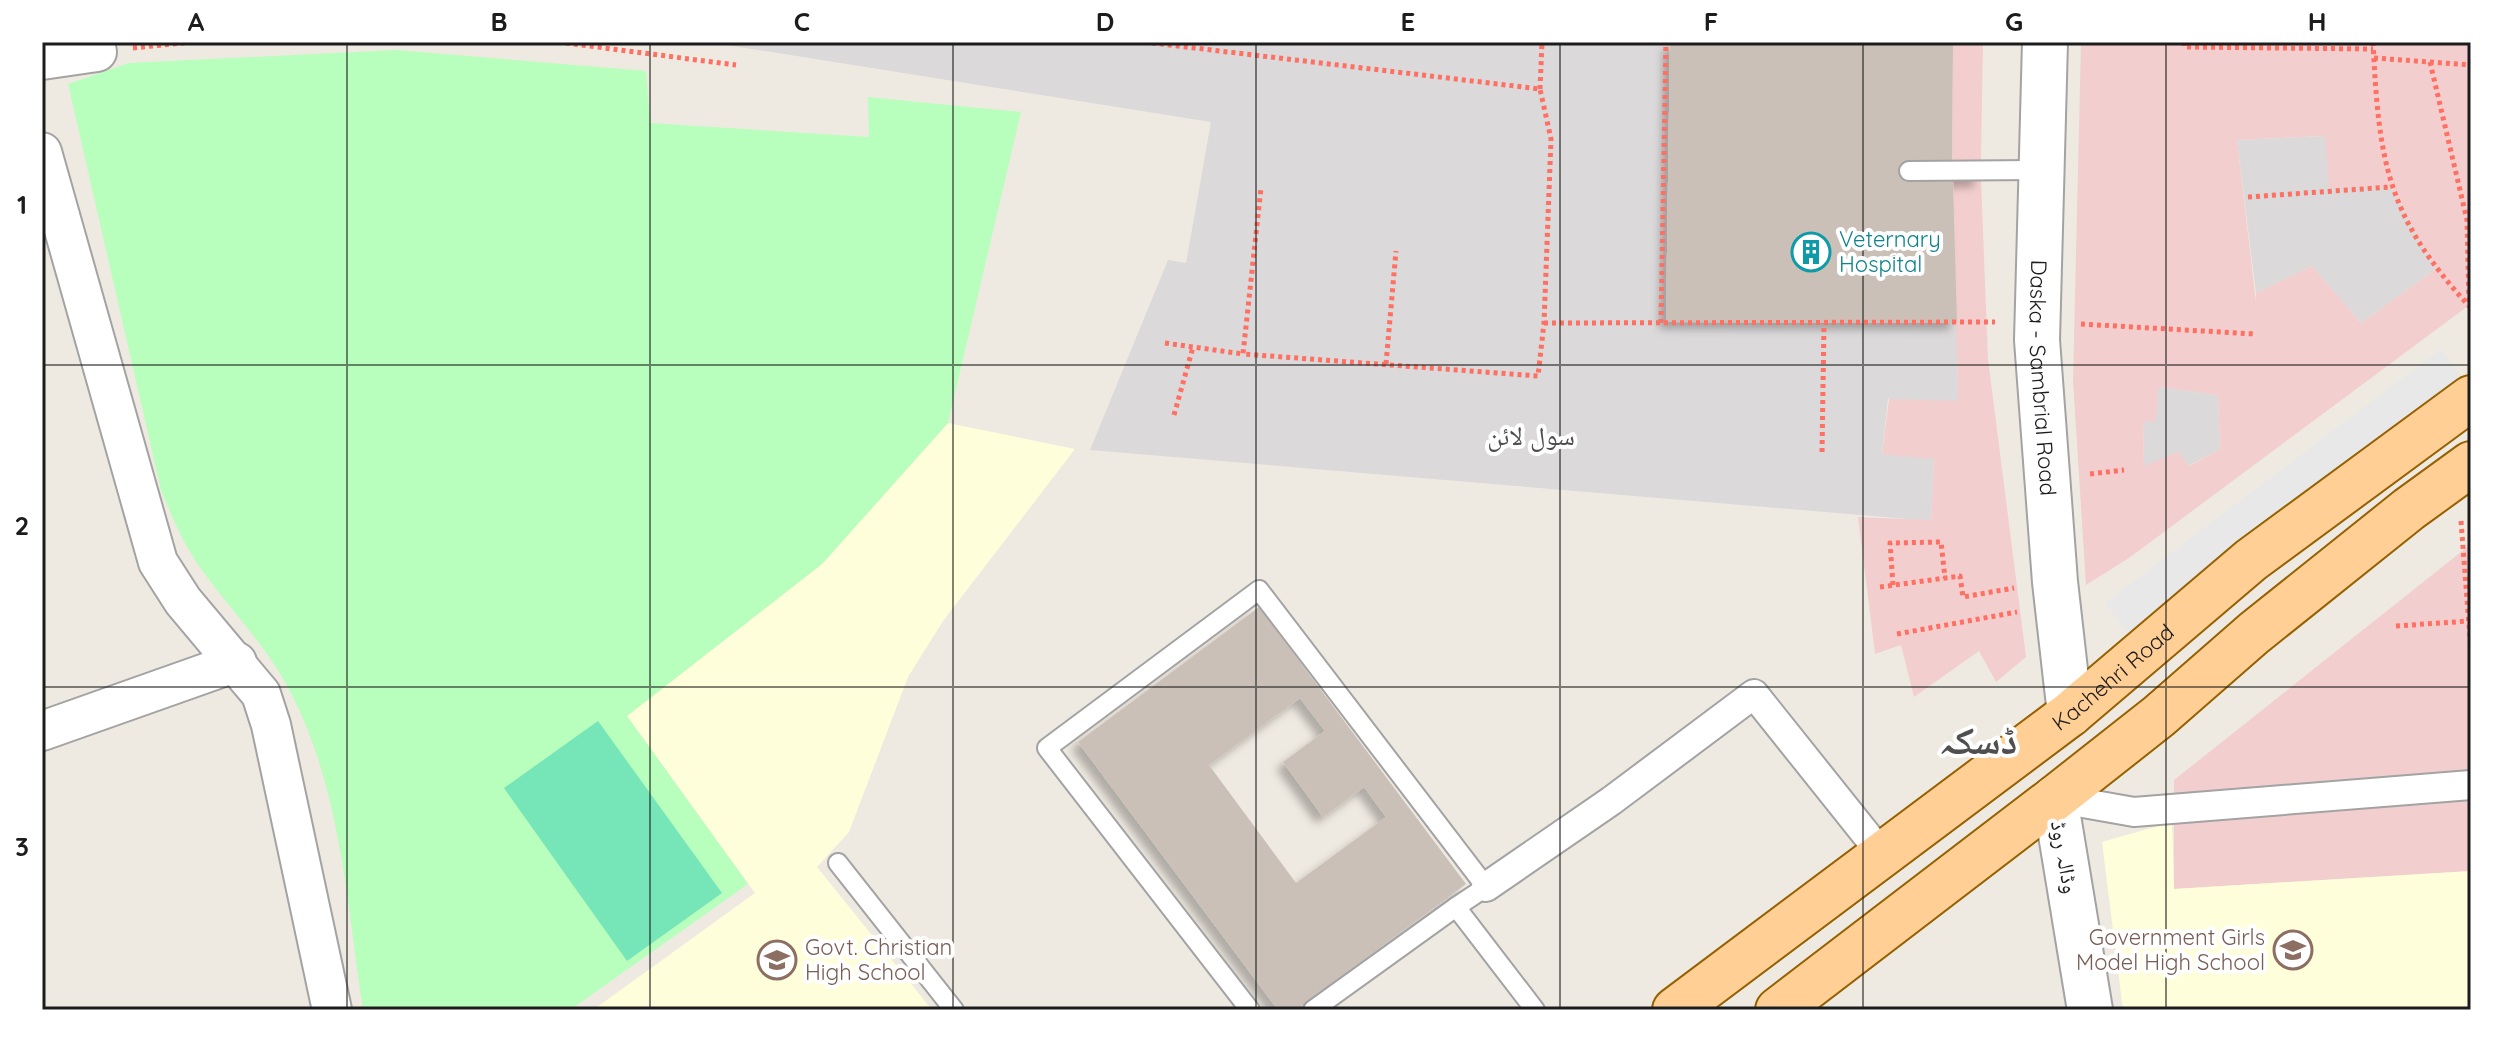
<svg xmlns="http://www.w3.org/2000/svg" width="2513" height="1052" viewBox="0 0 2513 1052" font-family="Quicksand,'Noto Naskh Arabic',sans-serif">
<defs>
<filter id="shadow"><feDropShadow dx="-7" dy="7" stdDeviation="4" flood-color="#0004"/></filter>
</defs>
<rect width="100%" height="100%" fill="#efeae1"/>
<g fill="#dbd9d9">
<polygon points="708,42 1670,42 1666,322 1957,323 1958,402 1888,399 1882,453 1934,458 1931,521 1090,450 1168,260 1186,263 1211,122"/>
<polygon points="2326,136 2391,187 2436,269 2361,323 2312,266 2256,293 2237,140"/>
<polygon points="2158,387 2218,395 2220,449 2188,466 2144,467 2143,421"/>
</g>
<g fill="#f2cfce" fill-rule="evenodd">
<polygon points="1953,42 1983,42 1981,160 1952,160"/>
<path d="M2081,42H2471V308L2468,306L2129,558L2086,585L2073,381ZM2325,136L2329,188L2391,187L2436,269L2361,323L2312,266L2256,293V302L2237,140ZM2158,387L2218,395L2220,449L2189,466L2178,452L2144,466L2143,422L2156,421Z"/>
<polygon points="1981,180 1988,359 2026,657 1996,682 1979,651 1914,697 1901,645 1875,654 1858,517 1931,520 1934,459 1882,454 1889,399 1958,401 1953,181"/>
<polygon points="2471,544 2471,871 2174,889 2174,780"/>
</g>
<g fill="#fffeda">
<polygon points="948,423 1075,449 943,621 908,677 849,832 817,867 932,1010 593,1010 755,893 627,716 822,564"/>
<polygon points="2172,822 2174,889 2471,871 2471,1010 2123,1010 2102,842"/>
</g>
<path fill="#b8febc" d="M396,50L646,71L650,123L869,137L868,97L1021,112L948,423L822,564L627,716L748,884L570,1010H363C347,904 341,792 292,695C268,647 230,610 199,566C183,543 172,517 161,490L68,84L129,63Z"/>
<polygon fill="#76e6b9" points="598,721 722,893 627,961 504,788"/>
<polygon fill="#e8e8e8" points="2441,349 2466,382 2130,636 2105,603"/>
<g fill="#cbc0b7" fill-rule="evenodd" filter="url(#shadow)">
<polygon points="1670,42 1953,42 1952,160 1981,160 1981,180 1953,181 1957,323 1666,322"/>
<path d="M1259,607L1466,884L1296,1010H1278L1078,742ZM1300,698L1325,731L1283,762L1323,817L1364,787L1386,817L1296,883L1209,765Z"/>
</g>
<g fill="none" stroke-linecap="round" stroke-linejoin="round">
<g stroke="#a3a3a3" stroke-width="22">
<g id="service">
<polyline points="1909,171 2043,170"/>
<polyline points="838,863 954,1010"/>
<polyline points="1250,1010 1047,748 1259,590 1486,887 1456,907 1535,1010"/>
<polyline points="1313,1010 1456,907"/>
</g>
</g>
<g stroke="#a3a3a3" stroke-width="32">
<g id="pedestrian">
<polyline points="2055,798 2134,812 2471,785"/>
<polyline points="1486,887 1611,801 1754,694 1881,853"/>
</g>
</g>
<g stroke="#a3a3a3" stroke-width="42">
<g id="minor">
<polyline points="42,60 97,52 95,42"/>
<polyline points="42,152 158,562 183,601 261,694 271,725 332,1010"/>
<polyline points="42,731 237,662"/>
</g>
</g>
<g stroke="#a3a3a3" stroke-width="48">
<g id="tertiary">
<path id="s1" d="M2045,42L2037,340L2055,582L2070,714"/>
<polyline points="2055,798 2090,1010"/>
</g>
</g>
<g stroke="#956100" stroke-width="48">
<g id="primary">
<path id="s2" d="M1675,1010L2070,714L2251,560L2471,398"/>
<polyline points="1778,1010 2055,798 2159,716 2254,633 2409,509 2471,464"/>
</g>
</g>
<g stroke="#ff6f62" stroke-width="5" stroke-dasharray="4 4" stroke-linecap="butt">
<polyline points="558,42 736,65"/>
<polyline points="1144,42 1540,89 1551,139 1544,323 1538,376 1243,354 1261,188"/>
<polyline points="2184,42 2184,47 2373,49"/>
<path d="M2373,42C2379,161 2386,217 2471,308"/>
<polyline points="133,48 192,42"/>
<polyline points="2374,58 2471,65"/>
<polyline points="2430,62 2467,220 2469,305"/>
<polyline points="1540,89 1542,42"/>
<polyline points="2248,197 2391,187"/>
<polyline points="1544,323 1995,322"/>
<polyline points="1661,323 1666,42"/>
<polyline points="2081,324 2255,334"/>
<polyline points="1165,343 1243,354"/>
<polyline points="1386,364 1396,251"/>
<polyline points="1174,415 1193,347"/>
<polyline points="1822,452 1824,323"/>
<polyline points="2090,474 2124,470"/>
<polyline points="2461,521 2471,651"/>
<polyline points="1893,585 1890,543 1941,542 1945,578"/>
<polyline points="1880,587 1960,576 1963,597 2014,588"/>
<polyline points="2396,626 2469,621"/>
<polyline points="1897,634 2017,612"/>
</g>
<use href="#service" stroke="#fff" stroke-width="18"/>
<use href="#pedestrian" stroke="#fff" stroke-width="28"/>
<use href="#minor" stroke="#fff" stroke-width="38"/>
<use href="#tertiary" stroke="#fff" stroke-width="44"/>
<use href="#primary" stroke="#ffcf96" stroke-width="44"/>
</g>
<path fill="none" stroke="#1c1c1c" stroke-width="2" stroke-opacity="0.55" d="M347,42V1010M650,42V1010M953,42V1010M1256,42V1010M1560,42V1010M1863,42V1010M2166,42V1010M42,365H2471M42,687H2471"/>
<defs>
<g id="building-ring" transform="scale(2)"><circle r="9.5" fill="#fff" stroke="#0f9aa8" stroke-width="1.5"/><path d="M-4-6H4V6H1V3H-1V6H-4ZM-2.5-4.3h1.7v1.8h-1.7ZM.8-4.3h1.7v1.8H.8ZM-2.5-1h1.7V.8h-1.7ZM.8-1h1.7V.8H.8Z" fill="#0f9aa8"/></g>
<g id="school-ring" transform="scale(2)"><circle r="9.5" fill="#fff" stroke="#8d6e63" stroke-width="1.5"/><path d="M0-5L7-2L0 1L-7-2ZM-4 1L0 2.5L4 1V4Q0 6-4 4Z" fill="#8d6e63"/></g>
</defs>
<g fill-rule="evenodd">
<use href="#building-ring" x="1811" y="252"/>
<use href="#school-ring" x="2293" y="950"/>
<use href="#school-ring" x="777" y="960"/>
</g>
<g text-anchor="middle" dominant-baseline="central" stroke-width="8" stroke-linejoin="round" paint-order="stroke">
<g font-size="22" fill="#0d838f" stroke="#fff" text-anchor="start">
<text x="1839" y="239">Veternary<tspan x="1839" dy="25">Hospital</tspan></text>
</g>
<g font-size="22" fill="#1c1c1c" stroke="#fff">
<text stroke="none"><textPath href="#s1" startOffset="336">Daska - Sambrial Road</textPath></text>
<text stroke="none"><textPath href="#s2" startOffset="550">Kachehri Road</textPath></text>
<text transform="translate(2065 857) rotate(80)">وڈالہ روڈ</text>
</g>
<g font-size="22" fill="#785e54" stroke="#fff" text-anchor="end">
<text x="2265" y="937">Government Girls<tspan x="2265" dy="25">Model High School</tspan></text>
<text x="805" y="947" text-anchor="start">Govt. Christian<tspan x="805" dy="25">High School</tspan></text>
</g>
<g font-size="26" fill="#4f4f4f" stroke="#fff">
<text x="1531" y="435">سول لائن</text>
</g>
<g font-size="38" font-weight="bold" fill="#4f4f4f" stroke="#fff">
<text x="1978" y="740">ڈسکہ</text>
</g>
</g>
<rect width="2513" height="1052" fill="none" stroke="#ffffff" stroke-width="88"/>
<rect x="44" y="44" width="2425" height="964" fill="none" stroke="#1c1c1c" stroke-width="3"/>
<g font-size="26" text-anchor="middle" font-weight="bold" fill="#1c1c1c">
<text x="196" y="31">A</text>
<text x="499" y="31">B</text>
<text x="802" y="31">C</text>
<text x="1105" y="31">D</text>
<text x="1408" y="31">E</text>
<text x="1711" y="31">F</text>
<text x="2014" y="31">G</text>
<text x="2317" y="31">H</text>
<text x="22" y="214">1</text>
<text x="22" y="535">2</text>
<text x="22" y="856">3</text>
</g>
</svg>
